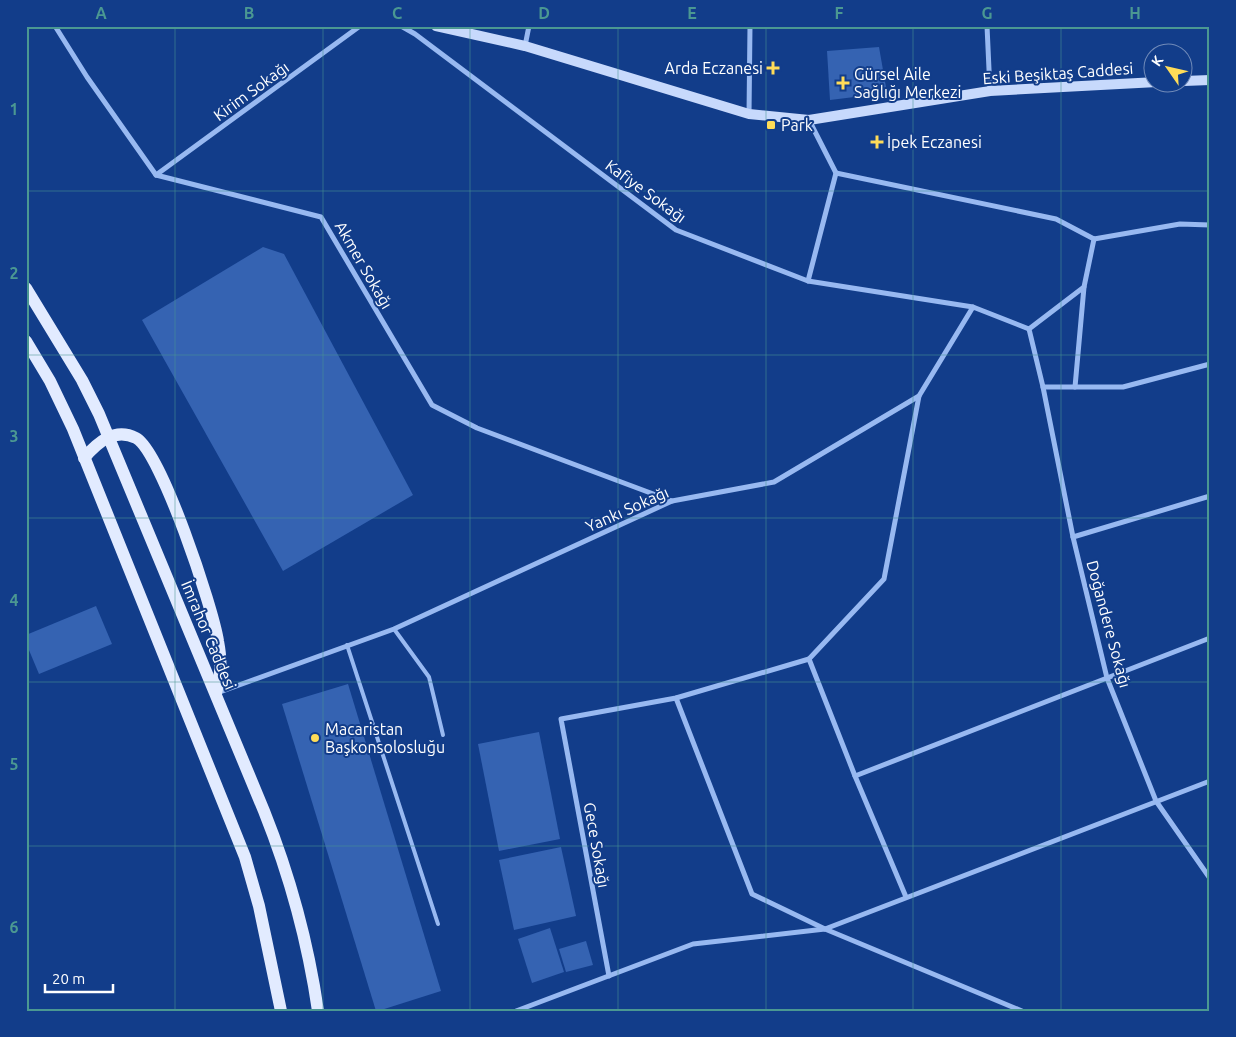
<svg xmlns="http://www.w3.org/2000/svg" width="1236" height="1037" viewBox="0 0 1236 1037" font-family="Ubuntu,sans-serif">
<rect width="100%" height="100%" fill="#123d8a"/>
<g fill="#3563b2">
<polygon points="879,47 887,93 830,100 827,51"/>
<polygon points="263,247 284,254 413,495 283,571 142,320"/>
<polygon points="96,606 112,644 39,674 26,643 26,635"/>
<polygon points="348,684 441,991 378,1011 376,1011 282,704"/>
<polygon points="539,732 560,839 499,851 478,744"/>
<polygon points="561,847 576,916 514,930 499,860"/>
<polygon points="550,928 564,972 532,983 518,939"/>
<polygon points="586,941 593,965 566,972 559,949"/>
</g>
<g fill="none" stroke-linecap="round" stroke-linejoin="round">
<g stroke="#98b9f1" stroke-width="4">
<polyline points="394,629 429,677 443,735"/>
<polyline points="347,645 438,924"/>
</g>
<g stroke="#98b9f1" stroke-width="5">
<polyline points="55,26 87,77 156,175 321,217 432,405 477,428 672,501"/>
<polyline points="401,26 415,34 676,230 808,281 973,307"/>
<polyline points="987,26 990,91"/>
<polyline points="525,46 529,26"/>
<polyline points="749,114 750,26"/>
<polyline points="809,120 836,173"/>
<polyline points="156,175 360,26"/>
<polyline points="1094,239 1084,287 1029,329 1043,387 1073,537 1107,678 1156,801 1209,877"/>
<polyline points="1094,239 1180,224 1210,225"/>
<polyline points="808,281 836,173 1056,219 1094,239"/>
<polyline points="1043,387 1123,387 1210,364"/>
<polyline points="1075,387 1084,287"/>
<polyline points="1073,537 1210,496"/>
<polyline points="809,659 884,579 919,396"/>
<polyline points="217,693 394,629 672,501 774,482 919,396 973,307 1029,329"/>
<polyline points="676,698 752,894 825,929 1210,781"/>
<polyline points="855,776 1210,638"/>
<polyline points="609,976 561,719 676,698 809,659 855,776 906,897"/>
<polyline points="516,1011 693,944 825,929 1022,1011"/>
</g>
<g stroke="#c7d9fc" stroke-width="10">
<polyline points="436,26 525,46 749,114 809,120 990,91 1157,82"/>
<polyline points="1184,81 1210,80"/>
</g>
<g stroke="#e2ebff" stroke-width="12">
<path d="M26,288L82,380L99,414L264,811C290,876 308,942 318,1011"/>
<polyline points="26,341 50,381 73,429 245,857 259,906 281,1011"/>
<path d="M84,458C97,443 114,427 136,438C161,451 213,608 218,641C222,662 221,673 216,693"/>
</g>
</g>
<path fill="none" stroke="#4b9892" stroke-width="1" stroke-opacity="0.55" d="M175,26V1011M323,26V1011M470,26V1011M618,26V1011M766,26V1011M913,26V1011M1061,26V1011M26,191H1210M26,355H1210M26,518H1210M26,682H1210M26,846H1210"/>
<g fill="#ffdc58" stroke="#123d8a" stroke-width="2">
<path d="M770.5 60.5h5v5h5v5h-5v5h-5v-5h-5v-5h5z"/>
<path d="M840.5 75.5h5v5h5v5h-5v5h-5v-5h-5v-5h5z"/>
<rect x="766" y="120" width="10" height="10" rx="2.5"/>
<path d="M874.5 134.5h5v5h5v5h-5v5h-5v-5h-5v-5h5z"/>
<circle cx="315" cy="738" r="5"/>
</g>
<g text-anchor="middle" dominant-baseline="central" stroke-width="4" stroke-linejoin="round" paint-order="stroke">
<g font-size="16" fill="#fff" stroke="#123d8a" text-anchor="start">
<text x="763" y="68" text-anchor="end">Arda Eczanesi</text>
<text x="854" y="74">Gürsel Aile<tspan x="854" dy="18">Sağlığı Merkezi</tspan></text>
<text x="781" y="125">Park</text>
<text x="887" y="142">İpek Eczanesi</text>
<text x="325" y="729">Macaristan<tspan x="325" dy="18">Başkonsolosluğu</tspan></text>
</g>
<g font-size="16" fill="#fff" stroke="#123d8a">
<text transform="translate(1058 73) rotate(-4)">Eski Beşiktaş Caddesi</text>
<text transform="translate(251 91) rotate(-36)">Kirim Sokağı</text>
<text transform="translate(646 191) rotate(36)">Kafiye Sokağı</text>
<text transform="translate(364 265) rotate(60)">Akmer Sokağı</text>
<text transform="translate(627 509) rotate(-24)">Yankı Sokağı</text>
<text transform="translate(1109 624) rotate(75)">Doğandere Sokağı</text>
<text transform="translate(209 635) rotate(67)">İmrahor Caddesi</text>
<text transform="translate(597 845) rotate(80)">Gece Sokağı</text>
</g>
</g>
<rect width="1236" height="1037" fill="none" stroke="#123d8a" stroke-width="55"/>
<g transform="translate(1168 68) rotate(304)"><circle r="24" fill="#123d8a" stroke="#718bb9"/>
<path d="M0-4L9 19L0 12L-9 19Z" fill="#ffdc58"/>
<text y="-8" font-size="14" font-weight="bold" text-anchor="middle" fill="#ffffff">K</text>
</g>
<path d="M45 984v8h68v-8" fill="none" stroke="#ffffff" stroke-width="2.5"/>
<text x="52" y="984" font-size="15" fill="#ffffff" stroke="#123d8a" stroke-width="4" paint-order="stroke">20 m</text>
<rect x="28" y="28" width="1180" height="982" fill="none" stroke="#4b9892" stroke-width="2"/>
<g font-size="16" text-anchor="middle" font-weight="bold" fill="#4b9892">
<text x="101" y="19">A</text>
<text x="249" y="19">B</text>
<text x="397" y="19">C</text>
<text x="544" y="19">D</text>
<text x="692" y="19">E</text>
<text x="839" y="19">F</text>
<text x="987" y="19">G</text>
<text x="1135" y="19">H</text>
<text x="14" y="115">1</text>
<text x="14" y="279">2</text>
<text x="14" y="442">3</text>
<text x="14" y="606">4</text>
<text x="14" y="770">5</text>
<text x="14" y="933">6</text>
</g>
</svg>
